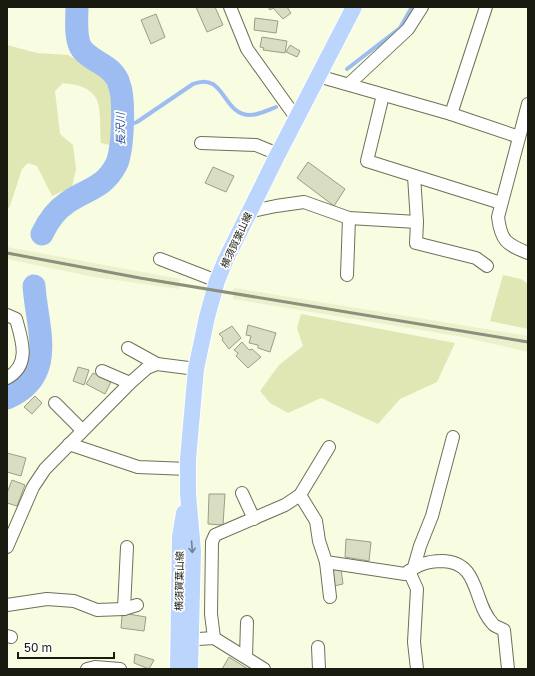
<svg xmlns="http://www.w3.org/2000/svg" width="535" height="676" viewBox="0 0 535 676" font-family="'Golos Text','Noto Sans JP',sans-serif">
<rect width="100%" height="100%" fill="#f8fce0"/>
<g fill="#ebf1cd">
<polygon points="7,247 180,279 179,289 94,277 7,259"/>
<polygon points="234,288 528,336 528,352 463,337 233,299"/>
</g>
<g fill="#e0e7b5">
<path d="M7,45L37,53L68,55L97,71L111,84L114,104L110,145L101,143C99,107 106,87 63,83L55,91L60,134L73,145L76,169L72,187L52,196L37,166L28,163L22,169L10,206L7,210Z"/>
<polygon points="503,275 521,279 528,284 528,329 490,321"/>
<polygon points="301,314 455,343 437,382 400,399 378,424 321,398 288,413 270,403 260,391 279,365 303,346 297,328"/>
</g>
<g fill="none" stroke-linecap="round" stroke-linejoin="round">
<g stroke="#9dbdf2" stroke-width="4">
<polyline points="347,69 400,28 412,7"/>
<path d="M121,128L137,122L193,84C225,71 222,115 250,115C259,115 268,110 276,107"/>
</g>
<g stroke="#9dbdf2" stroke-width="23">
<path d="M42,234C48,221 56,210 68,202C87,189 104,188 116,165C123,152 125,98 119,84C118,79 114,74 111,71C102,62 86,58 80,46C75,35 77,19 77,7"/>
<path d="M7,398C58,376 37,329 34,286"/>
</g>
</g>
<g fill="#d9dec2" stroke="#9a9e83">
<polygon points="196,7 215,7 223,25 207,32"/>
<polygon points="268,7 287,7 291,13 283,19 273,8 270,10"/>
<polygon points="156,14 165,37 151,44 141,20"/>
<polygon points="255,18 278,21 276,33 254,30"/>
<polygon points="262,37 287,41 285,53 263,50 264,48 260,47"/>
<polygon points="290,45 300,51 297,57 286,52"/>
<polygon points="308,162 345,189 334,206 297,178"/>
<polygon points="213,167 234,176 226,192 205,183"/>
<polygon points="248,325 276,333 270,352 258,348 258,345 249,343 251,336 246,335"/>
<polygon points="232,326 241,338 229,349 222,340 223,338 219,334"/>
<polygon points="242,342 249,350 252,349 261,357 248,368 236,356 238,353 234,350"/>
<polygon points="78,367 89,370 84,385 73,381"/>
<polygon points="93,373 111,382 105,394 86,384"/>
<polygon points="35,396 42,403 32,414 24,407"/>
<polygon points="7,453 26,458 21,476 7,472"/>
<polygon points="12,480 25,485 17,506 7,503 7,493"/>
<polygon points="209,494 225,494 223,525 208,524"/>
<polygon points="346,539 371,542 369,561 345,557"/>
<polygon points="341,569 343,584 334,586 332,570"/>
<polygon points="128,614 146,617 144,631 121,628 122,616"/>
<polygon points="135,654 154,660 149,669 134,663"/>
<polygon points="229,657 248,669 222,669"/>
</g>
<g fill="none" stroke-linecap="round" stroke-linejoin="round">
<g stroke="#6e7158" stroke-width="14">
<g id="minor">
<polyline points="230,7 247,49 297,119"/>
<polyline points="318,76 451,114 519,137"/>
<polyline points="349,84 408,29 422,7"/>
<polyline points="383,95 367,161 501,203"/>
<path d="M528,104L498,217C501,241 506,244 528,253"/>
<polyline points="451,114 486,7"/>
<polyline points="201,143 256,145 278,154"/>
<polyline points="414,176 417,222 416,243 476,258 487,266"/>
<polyline points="248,212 276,206 304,202 349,218 417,222"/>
<polyline points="160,259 217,281"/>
<polyline points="347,275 349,218"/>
<path d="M7,315L16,319C22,340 31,365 7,378"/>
<polyline points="128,348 157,364"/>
<polyline points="102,371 130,383"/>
<polyline points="55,403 82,430"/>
<polyline points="69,444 138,467 188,469"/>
<polyline points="242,493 254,519"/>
<path d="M300,495L316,521L319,541L326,562L405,574C417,565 427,561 442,561C481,562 472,602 493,624C495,627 501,628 504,630L508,669"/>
<polyline points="7,547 33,487 45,469 130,383 147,368 157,364 196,369"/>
<polyline points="326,562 330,597"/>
<polyline points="414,567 420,546 432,516 453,437"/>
<polyline points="409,571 417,589 414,642 417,669"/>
<polyline points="7,605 47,599 74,601 97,610 124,609 137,605"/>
<polyline points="124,609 127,547"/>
<polyline points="7,636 11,637"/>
<polyline points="214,638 211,614 212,542 215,535 285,505 300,495 329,447"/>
<polyline points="183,640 214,638 264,669"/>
<polyline points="318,647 319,669"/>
<polyline points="246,657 247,622"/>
<polyline points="87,669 95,667 120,669"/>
</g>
</g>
<g stroke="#fff" stroke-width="18">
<g id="major">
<polyline points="178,669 180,537 184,513"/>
<polyline points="190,669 193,551 188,494 188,459 196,369 207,317 217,281 226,259 278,154 354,7"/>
</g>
</g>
<use href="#minor" stroke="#fff" stroke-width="12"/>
<use href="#major" stroke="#bcd5fd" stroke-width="16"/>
<polyline stroke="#8c8f7c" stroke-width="3" points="7,253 140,278 528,342"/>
</g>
<defs><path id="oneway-shaft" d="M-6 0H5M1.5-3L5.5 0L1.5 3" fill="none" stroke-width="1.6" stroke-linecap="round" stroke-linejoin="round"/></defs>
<use stroke="#738193" href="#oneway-shaft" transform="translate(192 547) rotate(86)"/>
<g text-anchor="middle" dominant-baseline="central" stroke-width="3.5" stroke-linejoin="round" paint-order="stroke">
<g font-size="10" fill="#191b11" stroke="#fff">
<text transform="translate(236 240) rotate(-65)">横須賀葉山線</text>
<text transform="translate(179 581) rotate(-89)">横須賀葉山線</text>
</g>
<g font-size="11" font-style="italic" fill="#22509d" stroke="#fff">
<text transform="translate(120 129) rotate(-91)">長沢川</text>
</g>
</g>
<rect width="535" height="676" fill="none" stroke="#191b11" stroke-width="16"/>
<path d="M18 652v6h96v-6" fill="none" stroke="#191b11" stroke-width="2"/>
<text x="24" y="652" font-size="12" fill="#191b11" stroke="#ffffff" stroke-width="3" paint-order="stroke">50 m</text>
</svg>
